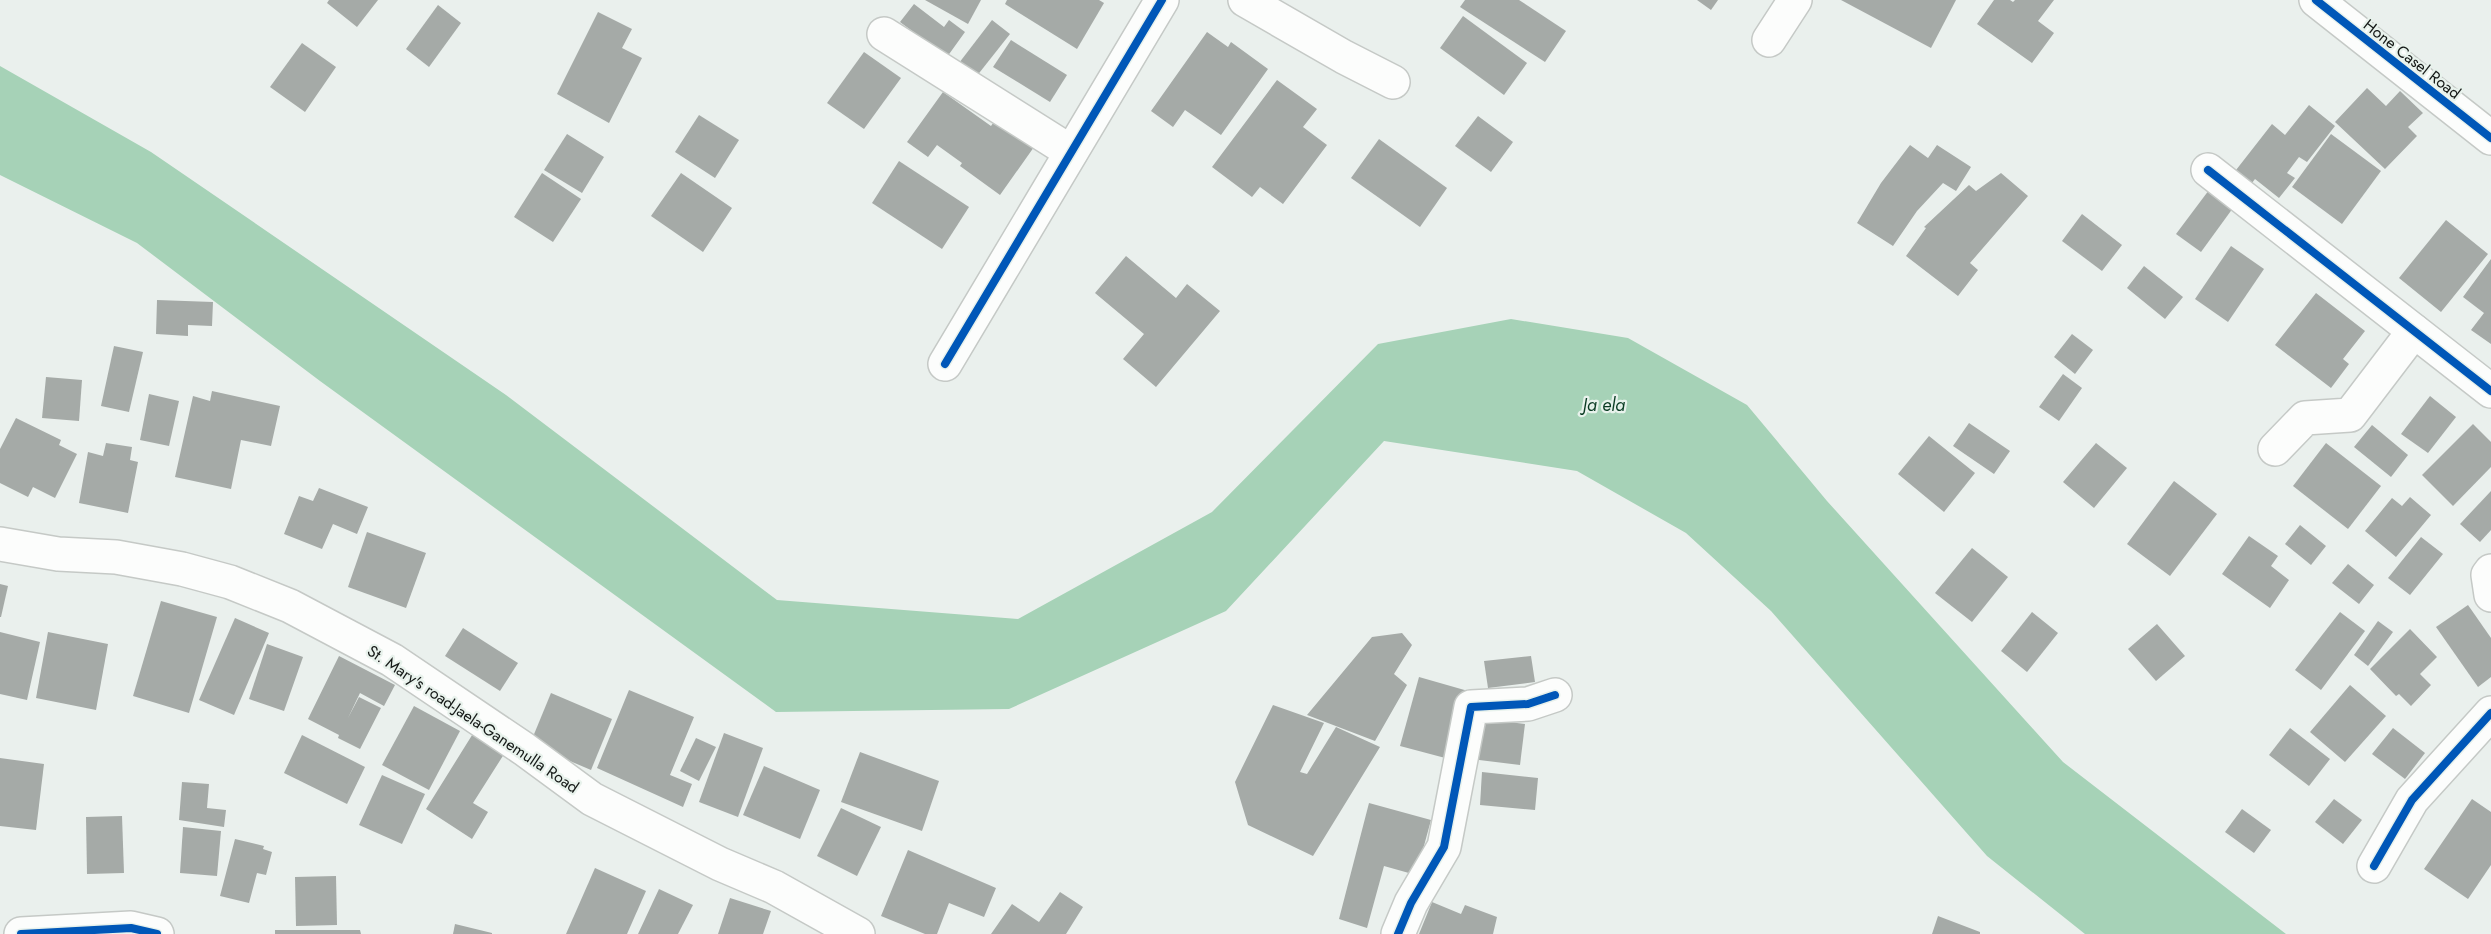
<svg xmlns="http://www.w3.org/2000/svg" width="2491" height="934" viewBox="0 0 2491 934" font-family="Jost,sans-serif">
<rect width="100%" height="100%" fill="#eaf0ed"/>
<polygon fill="#a6d2b7" points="0,66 151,152 506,395 777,600 1018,619 1212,512 1378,344 1511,319 1628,338 1747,405 1827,501 2063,762 2286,934 2085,934 1987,856 1771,611 1686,533 1577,471 1384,441 1226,611 1009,709 776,712 320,381 137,243 0,175"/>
<g fill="#a5aaa7">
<polygon points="329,0 378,0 357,27 327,3"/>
<polygon points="925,0 981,0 968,24"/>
<polygon points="1007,0 1099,0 1104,3 1077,49 1005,4"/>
<polygon points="1465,0 1519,0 1566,31 1545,62 1460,7"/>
<polygon points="1697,0 1718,0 1711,10"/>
<polygon points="1841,0 1956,0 1931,48"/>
<polygon points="1994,0 2010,0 2013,2 2015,0 2054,0 2038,21 2054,33 2032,63 1977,24"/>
<polygon points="914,4 944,27 949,20 965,32 947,57 900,22"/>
<polygon points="438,5 461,23 429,67 406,49"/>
<polygon points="598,12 632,29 622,48 642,58 609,123 557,94"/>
<polygon points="1463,16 1527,63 1504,95 1440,48"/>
<polygon points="992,20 1010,34 976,77 959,63"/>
<polygon points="1207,32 1228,47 1231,42 1268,69 1221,135 1185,110 1173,127 1151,111"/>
<polygon points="1011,40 1067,75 1050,102 993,67"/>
<polygon points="302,43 336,67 305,112 270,87"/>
<polygon points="864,52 901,78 864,129 827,103"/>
<polygon points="1277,80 1317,109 1303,127 1327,145 1283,204 1260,187 1252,197 1212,167"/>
<polygon points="2367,88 2386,106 2400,91 2423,113 2408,127 2417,136 2385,169 2335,122"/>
<polygon points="943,92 991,126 996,119 1034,147 1000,195 960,166 962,163 937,145 928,157 907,142"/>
<polygon points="2309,105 2335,126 2307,162 2299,157 2287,173 2295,178 2279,198 2255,179 2245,192 2229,179 2272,124 2285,135"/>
<polygon points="699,115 739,140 715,178 675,152"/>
<polygon points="1478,116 1513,142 1491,172 1455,146"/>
<polygon points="567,134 604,157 582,193 544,170"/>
<polygon points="2331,134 2381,171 2342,224 2292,187"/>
<polygon points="1379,139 1447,188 1420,227 1351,178"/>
<polygon points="1910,145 1928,158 1937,145 1971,167 1956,191 1943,183 1917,211 1893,246 1857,223 1881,183"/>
<polygon points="899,161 969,207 942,249 872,203"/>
<polygon points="542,173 581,199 553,242 514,217"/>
<polygon points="681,173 732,208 703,252 651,216"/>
<polygon points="2001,173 2028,196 1970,263 1978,270 1958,296 1906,256 1926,228 1924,227 1969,185 1976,191"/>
<polygon points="2209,190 2233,208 2201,252 2176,234"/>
<polygon points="2082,214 2122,245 2102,271 2062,241"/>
<polygon points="2446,220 2488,254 2441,312 2399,278"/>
<polygon points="2231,246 2264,269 2228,322 2195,299"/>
<polygon points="1126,256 1176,298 1187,284 1220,311 1156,387 1123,359 1144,334 1095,293"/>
<polygon points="2491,259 2491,344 2471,330 2484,313 2463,297"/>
<polygon points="2144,266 2183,297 2165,319 2127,288"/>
<polygon points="2316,293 2365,331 2343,359 2349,364 2331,388 2275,345"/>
<polygon points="157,300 213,302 212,326 188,325 188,336 156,334"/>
<polygon points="2072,334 2093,350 2075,374 2054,357"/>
<polygon points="114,346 143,352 129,412 101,406"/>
<polygon points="2063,374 2082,388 2059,421 2039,407"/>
<polygon points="46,377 82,380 79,421 42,418"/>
<polygon points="212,391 280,406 271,446 241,440 231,489 175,477 193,396 210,401"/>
<polygon points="149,394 179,401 169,446 140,440"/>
<polygon points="2430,396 2456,417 2428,453 2401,434"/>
<polygon points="16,418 61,440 59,445 77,454 55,498 33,487 28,497 0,483 0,449"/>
<polygon points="1969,423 2010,451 1994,474 1953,446"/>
<polygon points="2473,424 2491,442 2491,467 2453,506 2422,475"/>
<polygon points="2372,425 2408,455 2391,477 2354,447"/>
<polygon points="1929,436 1975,473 1944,512 1898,474"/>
<polygon points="106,443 132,447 130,460 138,462 128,513 79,503 88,452 103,456"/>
<polygon points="2096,443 2127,468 2094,508 2063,482"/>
<polygon points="2326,443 2381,486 2348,529 2293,486"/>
<polygon points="2174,481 2217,514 2170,576 2127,544"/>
<polygon points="319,488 368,507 357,534 333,524 322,549 284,534 299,496 313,501"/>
<polygon points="2491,491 2491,530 2480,542 2460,524"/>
<polygon points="2410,497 2431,515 2396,557 2365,531 2392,498 2402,506"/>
<polygon points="2300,525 2326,546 2311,565 2285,544"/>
<polygon points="367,532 426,553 406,608 348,587"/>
<polygon points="2249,536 2278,556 2271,566 2289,580 2270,608 2222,574"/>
<polygon points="2421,537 2443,554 2410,595 2388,578"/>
<polygon points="1972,548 2008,577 1972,622 1935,593"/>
<polygon points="2348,564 2374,585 2359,604 2332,583"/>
<polygon points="0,584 8,586 1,617 0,617"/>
<polygon points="161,601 217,617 189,713 133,696"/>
<polygon points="2468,605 2491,638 2491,677 2478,687 2436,627"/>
<polygon points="2032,612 2058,633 2027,672 2001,651"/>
<polygon points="2340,612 2365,631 2321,690 2295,670"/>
<polygon points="235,618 269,633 234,715 199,700"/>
<polygon points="2378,621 2393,632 2368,666 2354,655"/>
<polygon points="2157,624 2185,656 2156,681 2128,649"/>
<polygon points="463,628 518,663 500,691 445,656"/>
<polygon points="2410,629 2437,657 2420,674 2431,685 2411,706 2399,694 2396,696 2370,669"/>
<polygon points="0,632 40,642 27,700 0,694"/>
<polygon points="48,632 108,644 96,710 36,698"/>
<polygon points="1402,633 1412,645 1394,674 1407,685 1375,741 1307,715 1372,637"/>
<polygon points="267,644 303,657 284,711 249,699"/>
<polygon points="339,656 395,685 384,706 360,693 348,718 359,697 381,708 360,749 338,738 339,735 308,719"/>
<polygon points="1531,656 1535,682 1488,688 1484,661"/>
<polygon points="1419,677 1468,691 1449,759 1400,746"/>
<polygon points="2350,685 2386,716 2345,762 2310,732"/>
<polygon points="629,690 694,717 670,775 692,784 683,807 597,768"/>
<polygon points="551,693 612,719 591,770 530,744"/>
<polygon points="1273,705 1324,723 1300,772 1307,774 1336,727 1380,747 1313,856 1248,825 1235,782"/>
<polygon points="414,706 460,731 429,790 382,765"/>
<polygon points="1477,718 1525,724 1520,765 1471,759"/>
<polygon points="2290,728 2330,759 2309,786 2269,755"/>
<polygon points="2393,728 2425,753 2405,779 2372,754"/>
<polygon points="474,732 506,751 473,803 488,812 472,839 426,809"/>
<polygon points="724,733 763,748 738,817 699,802"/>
<polygon points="302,735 365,767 347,804 284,773"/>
<polygon points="696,738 716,747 699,781 680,771"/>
<polygon points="860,752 939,781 922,831 841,802"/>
<polygon points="0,758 44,764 36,830 0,826"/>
<polygon points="764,766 820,790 800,839 743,815"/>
<polygon points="1482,772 1538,778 1535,810 1480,805"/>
<polygon points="382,775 425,794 402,844 359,825"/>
<polygon points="182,782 209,784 207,808 226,810 224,827 179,820"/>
<polygon points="2334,799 2362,820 2343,844 2315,822"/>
<polygon points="2472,799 2491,812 2491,865 2468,899 2424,869"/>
<polygon points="1369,803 1431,820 1416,875 1384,866 1367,928 1339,919"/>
<polygon points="841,808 881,827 857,876 817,856"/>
<polygon points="2242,809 2271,830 2254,853 2225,832"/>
<polygon points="122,816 124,873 87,874 86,817"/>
<polygon points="183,827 221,831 217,876 180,873"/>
<polygon points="235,839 264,846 263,849 272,852 266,875 257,873 249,903 220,896"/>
<polygon points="908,850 996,888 984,917 949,903 937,934 925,934 881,916"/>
<polygon points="595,868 646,891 627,934 566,934"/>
<polygon points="336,876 337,925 296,926 295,877"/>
<polygon points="659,889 693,905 678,934 638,934"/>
<polygon points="1060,892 1083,907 1066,934 991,934 1012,904 1039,922"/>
<polygon points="730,898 771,911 763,934 718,934"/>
<polygon points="1432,902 1461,914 1465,905 1497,917 1493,934 1419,934"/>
<polygon points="1938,916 1980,932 1980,934 1932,934"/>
<polygon points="455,924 492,933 492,934 453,934"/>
<polygon points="275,930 360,930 361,934 275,934"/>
</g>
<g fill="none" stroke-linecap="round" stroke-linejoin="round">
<g stroke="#c5c9c6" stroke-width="36">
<g id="minor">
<polyline points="1245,0 1344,57 1393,82"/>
<polyline points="2316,0 2491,138"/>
<polyline points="884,34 1071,152"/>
<polyline points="1769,40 1795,0"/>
<polyline points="2208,170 2491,391"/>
<polyline points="945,364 1162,0"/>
<polyline points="2275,449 2305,418 2350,415 2414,331"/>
<polyline points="2491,571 2488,575 2491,595"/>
<polyline points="2374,866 2412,800 2491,713"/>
<polyline points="21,934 131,928 157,934"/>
<polyline points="1398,934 1411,903 1444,847 1471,707 1528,704 1555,695"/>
</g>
</g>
<g stroke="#c5c9c6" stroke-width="36">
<polyline id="secondary" points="0,544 58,554 116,557 182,569 230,582 290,606 392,660 524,749 592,799 720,864 774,887 858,934"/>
</g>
<use href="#minor" stroke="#fcfdfc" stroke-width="33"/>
<use href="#secondary" stroke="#fcfdfc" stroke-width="33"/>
<g stroke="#e8f2ec" stroke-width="11">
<g id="cycleway">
<polyline points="2316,0 2491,138"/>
<polyline points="2208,170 2491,391"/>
<polyline points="945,364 1162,0"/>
<polyline points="2374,866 2412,800 2491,713"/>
<polyline points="21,934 131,928 157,934"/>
<polyline points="1398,934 1411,903 1444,847 1471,707 1528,704 1555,695"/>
</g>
</g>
<use href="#cycleway" stroke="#0057b8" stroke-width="8"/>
</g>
<g text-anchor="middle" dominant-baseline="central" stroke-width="4.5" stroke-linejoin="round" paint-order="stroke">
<g font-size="16" fill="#141816" stroke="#e8f2ec">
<text transform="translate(2412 59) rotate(38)">Hone Casel Road</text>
<text transform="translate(473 719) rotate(34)">St. Mary's road-Jaela-Ganemulla Road</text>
</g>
<g font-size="18" font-style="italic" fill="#0a3b23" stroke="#e8f2ec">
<text x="1604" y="405">Ja ela</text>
</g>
</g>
</svg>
